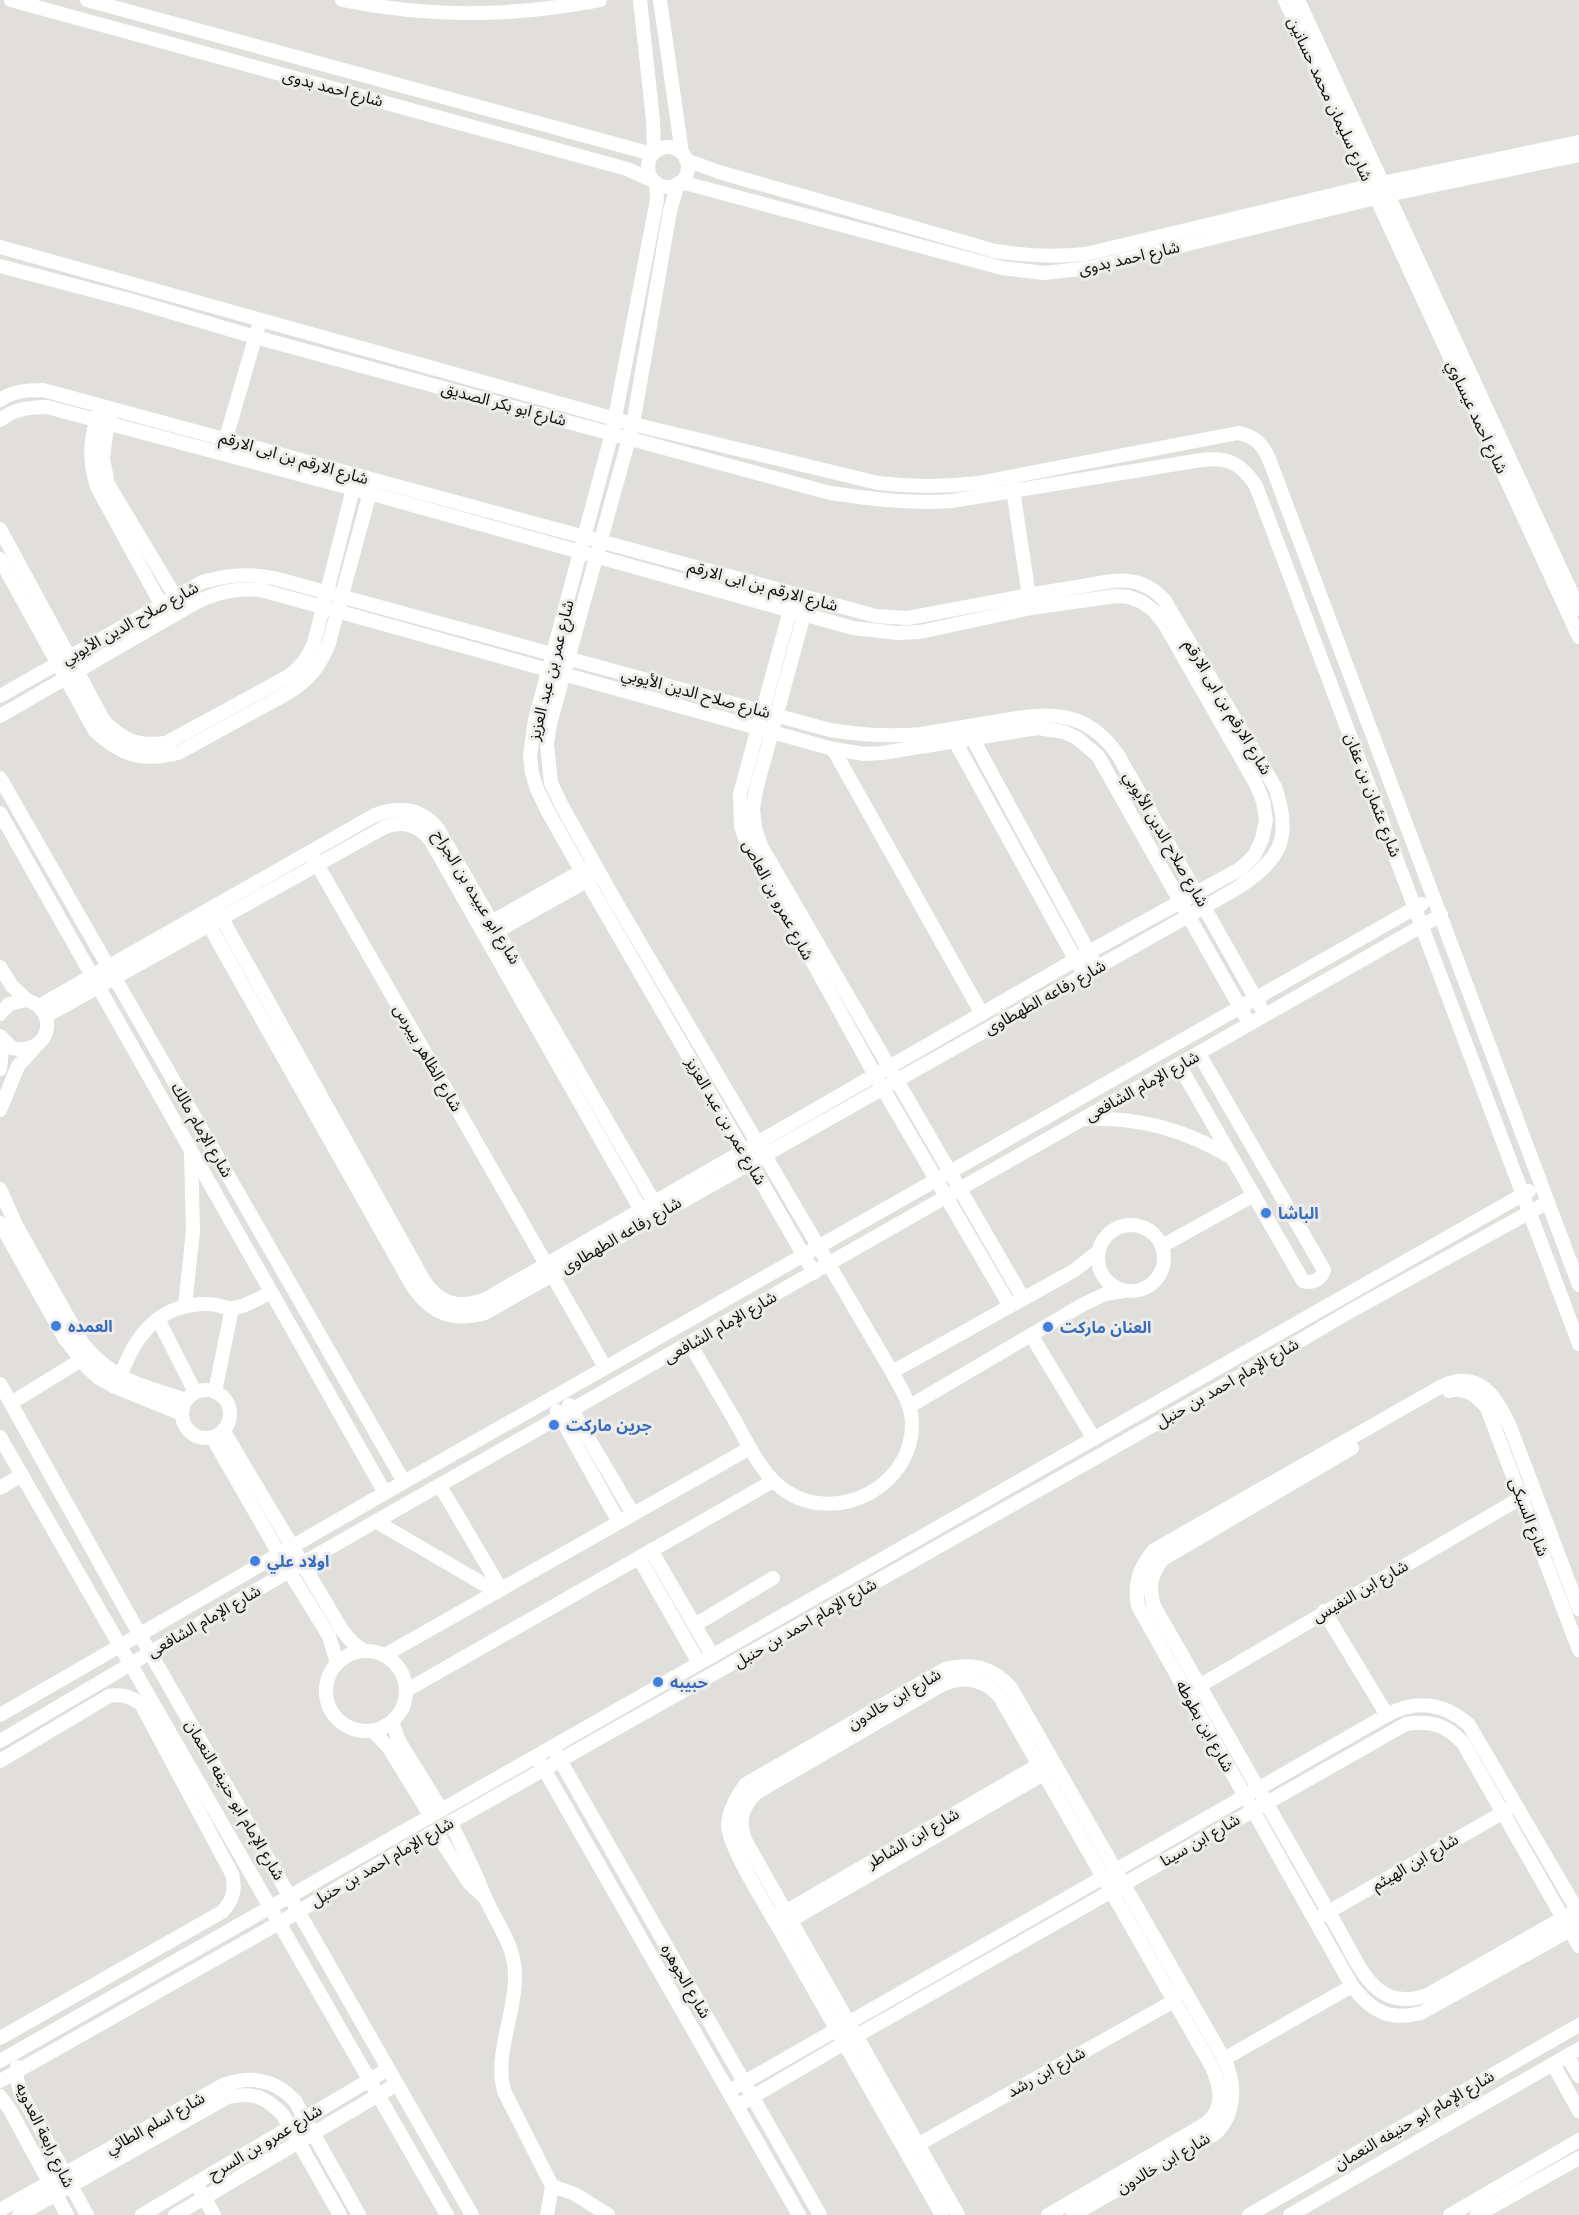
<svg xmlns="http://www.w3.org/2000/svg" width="1579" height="2215" viewBox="0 0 1579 2215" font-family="Helvetica,'Noto Sans Arabic',sans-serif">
<rect width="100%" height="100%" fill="#e0dfdc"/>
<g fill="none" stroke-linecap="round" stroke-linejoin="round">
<g stroke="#fff" stroke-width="14">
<polyline points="11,0 627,169 654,181"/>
<polyline points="87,0 652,154"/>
<path d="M342,0C431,18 511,17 600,0"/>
<polyline points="640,0 653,120 654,152"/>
<polyline points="660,0 682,153"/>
<polyline points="1285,0 1579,637"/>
<polyline points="1298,0 1579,609"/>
<circle cx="668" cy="167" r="20"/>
<path d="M686,160L719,172L995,251C1026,256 1055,257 1086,254L1382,183L1579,142"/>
<polyline points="681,182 1002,268 1044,273 1090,268 1387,195 1579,155"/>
<polyline points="656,183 657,200 612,433 535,720 530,756 532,773 537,789 547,810 587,881 814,1273"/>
<path d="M678,183L670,211L633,424L550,724L547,744L551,783L562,806L613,897L892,1372C901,1389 911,1403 912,1422C914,1485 839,1525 787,1492C762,1476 748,1444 734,1419C719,1394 705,1369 690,1344"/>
<path d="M0,247L633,424L878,483C912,487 944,487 978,483L1238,433C1255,436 1262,444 1269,459L1579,1285"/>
<path d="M0,266L133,301L255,337L830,493C872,499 910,504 952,501L1201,460C1228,457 1241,463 1256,486L1579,1344"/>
<path d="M0,400C13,391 27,390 43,390L876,616L908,618L1029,595L1112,581C1134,579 1150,584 1165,601L1275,787C1293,839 1280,860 1236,889L485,1313C453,1322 432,1314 413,1287L202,913"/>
<path d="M99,413C89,439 89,461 97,487L161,604"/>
<polyline points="111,417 106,434 103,459 108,484 175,596"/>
<path d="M0,420C14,409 29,407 47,407L369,493L853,628L897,633L920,632L1031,608L1116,596L1129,597L1142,602L1154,611L1164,623L1256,784L1263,801L1266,820L1262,839L1254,856L1240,869L1089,952L486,1299C459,1309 441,1305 424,1281L215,906"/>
<polyline points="224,445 258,328"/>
<polyline points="1012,483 1030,603"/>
<path d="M0,529L104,721C125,742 138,746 166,743L289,676C302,666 308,657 314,643L355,481"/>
<path d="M0,559L95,731C121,756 143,762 178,753L286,694C308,681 320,667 329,643L372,485"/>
<polyline points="792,603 740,794 741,826 746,841 875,1075 1010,1306"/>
<polyline points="806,607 756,790 753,809 755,828 761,846 1023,1298"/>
<path d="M0,696L202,582C227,575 248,573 274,578L830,730C861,735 890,737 921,734C947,730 973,725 999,721C1049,712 1086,709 1118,755L1260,1006"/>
<path d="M0,716L195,603C217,592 236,588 261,590L833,749L865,754L882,753L1038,728L1064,732L1077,738L1098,756L1245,1016"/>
<polyline points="969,732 1093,960"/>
<polyline points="952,736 1079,966"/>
<polyline points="833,749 982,1014"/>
<polyline points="0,778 404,1482"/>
<polyline points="0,813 385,1493"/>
<polyline points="314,859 605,1367"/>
<polyline points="486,925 589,867"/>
<polyline points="490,935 594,877"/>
<polyline points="0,967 12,986 27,1000"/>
<path d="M39,1006L373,816C398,805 421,808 438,829L658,1209"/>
<path d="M0,1014L9,1004L27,1000C62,1012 48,1057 12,1048L0,1036"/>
<path d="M46,1016L385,827C404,820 419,825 431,841L645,1217"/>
<path d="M1179,1065L1303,1281C1313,1284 1321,1280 1324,1270L1199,1054"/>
<polyline points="0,1069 3,1040"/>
<polyline points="0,1110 18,1066 35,1047"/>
<path d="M1085,1119C1138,1117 1183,1129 1229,1156"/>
<path d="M0,1189L17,1227L83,1344C115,1382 141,1385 186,1400"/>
<polyline points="0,1223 65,1339 87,1367 99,1378 113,1386 182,1414"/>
<circle cx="1131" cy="1258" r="33"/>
<polyline points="1162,1246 1254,1195"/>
<polyline points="185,1306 193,1231 191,1153"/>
<polyline points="158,1319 195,1392"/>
<polyline points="1031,1335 1094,1439"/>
<polyline points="892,1372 1075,1270 1099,1251"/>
<path d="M120,1378C134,1336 159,1303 208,1304C216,1304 224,1308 231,1308C244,1308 259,1298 270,1293"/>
<polyline points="0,1384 140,1635 472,2215"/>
<circle cx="206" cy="1414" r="24"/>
<path d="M1449,1391C1465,1386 1477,1396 1487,1408L1579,1650"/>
<polyline points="215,1392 232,1308"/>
<polyline points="11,1403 81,1360"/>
<polyline points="569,1405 633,1514"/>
<polyline points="910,1406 1082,1305 1105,1294 1124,1291"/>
<polyline points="557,1411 619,1522"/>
<polyline points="223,1430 342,1630 352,1642 364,1651"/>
<polyline points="0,1437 447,2215"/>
<polyline points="212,1437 289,1571 329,1636 337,1663"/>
<path d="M1352,1448L1163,1559C1151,1574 1148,1587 1154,1606L1340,1932C1361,1969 1376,2013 1427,1995L1579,1909"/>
<polyline points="440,1486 501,1589"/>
<polyline points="0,1488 22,1475"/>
<polyline points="377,1522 497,1592"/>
<polyline points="651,1550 712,1655"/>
<polyline points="639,1558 699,1663"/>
<path d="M1579,1609L1511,1429C1497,1399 1481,1368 1442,1386L1154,1550C1139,1568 1134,1583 1138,1606L1352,1986C1372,2012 1389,2021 1421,2013L1579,1925"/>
<polyline points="1324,1611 1387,1715"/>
<polyline points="695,1625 773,1578"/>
<circle cx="366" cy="1691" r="40"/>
<polyline points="385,1655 750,1448"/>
<polyline points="1194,1689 1529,1493"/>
<polyline points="407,1690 773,1481"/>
<polyline points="0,1715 404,1482 1422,904"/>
<polyline points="392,1722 399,1741 441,1809"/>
<polyline points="373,1731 389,1748 430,1815"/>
<polyline points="0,1741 301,1564 1441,915"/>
<polyline points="556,1753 820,2215"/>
<path d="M0,1761L109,1696C122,1694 130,1696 141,1704L232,1874C236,1890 233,1900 222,1912L0,2038"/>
<polyline points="540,1762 799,2215"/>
<path d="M450,1822C463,1847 475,1872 485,1897C497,1925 516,1946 515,1978C515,2015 494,2055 504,2091L552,2186L547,2215"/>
<polyline points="435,1831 469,1883 484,1897"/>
<polyline points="1323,1915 1509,1809"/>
<polyline points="778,1916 1047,1760"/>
<polyline points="783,1925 1052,1769"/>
<polyline points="1567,2056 1579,2076"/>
<polyline points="1224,2059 1352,1986"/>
<polyline points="0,2061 1529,1191"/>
<polyline points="1553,2064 1579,2111"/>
<polyline points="17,2067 17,2079 20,2091 87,2215"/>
<polyline points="0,2081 279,1923 435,1831 1228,1383 1349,1312 1548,1202"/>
<path d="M729,2091L1387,1715C1416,1699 1445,1703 1469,1725L1579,1913"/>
<polyline points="0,2096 10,2110 67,2215"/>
<path d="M737,2106L858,2035L1406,1724C1430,1720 1447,1725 1463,1743L1579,1946"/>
<polyline points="912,2143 919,2144 1174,2001 1176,1993"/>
<polyline points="552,2186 575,2194 608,2215"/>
<polyline points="200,2190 214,2215"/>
<path d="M0,2210L223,2085C251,2075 275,2079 295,2101L359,2215"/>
<path d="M19,2215L228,2097C253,2092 265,2096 283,2115L340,2215"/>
<polyline points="142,2215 388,2069"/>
<polyline points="175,2215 397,2084"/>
<path d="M942,2215C887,2120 833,2025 780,1930C768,1909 728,1846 728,1825C729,1809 737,1796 746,1784L945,1669C972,1663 992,1666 1011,1688L1224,2059C1236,2083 1236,2113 1216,2133L1073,2215"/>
<path d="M958,2215L745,1840C738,1821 742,1807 756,1793L938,1687C960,1675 983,1677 1000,1697L1212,2067C1221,2088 1225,2109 1205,2124L1048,2215"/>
<polyline points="1249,2215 1579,2025"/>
<polyline points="1290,2215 1579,2049"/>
<polyline points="1450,2215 1579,2140"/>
<polyline points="1477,2215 1579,2158"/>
</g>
</g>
<g fill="#3f7fe0" stroke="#edece9" stroke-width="2">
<circle cx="1266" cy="1213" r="6"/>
<circle cx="56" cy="1326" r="6"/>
<circle cx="1048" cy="1327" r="6"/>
<circle cx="554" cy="1425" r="6"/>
<circle cx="255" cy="1561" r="6"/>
<circle cx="658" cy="1682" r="6"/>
</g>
<g text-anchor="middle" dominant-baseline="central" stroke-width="6" stroke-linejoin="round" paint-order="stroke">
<g font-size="16" fill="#0f0e0d" stroke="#edece9">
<text transform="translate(333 88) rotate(15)">شارع احمد بدوى</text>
<text transform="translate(1330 99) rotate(65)">شارع سليمان محمد حسانين</text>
<text transform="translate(1129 258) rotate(-13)">شارع احمد بدوى</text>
<text transform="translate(504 404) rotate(15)">شارع ابو بكر الصديق</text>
<text transform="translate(1477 417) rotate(65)">شارع احمد عيساوي</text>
<text transform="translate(294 458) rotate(16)">شارع الارقم بن ابى الارقم</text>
<text transform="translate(763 586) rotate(15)">شارع الارقم بن ابى الارقم</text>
<text transform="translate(130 623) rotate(-29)">شارع صلاح الدين الأيوبي</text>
<text transform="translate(551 670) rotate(-76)">شارع عمر بن عبد العزيز</text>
<text transform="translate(696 693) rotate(15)">شارع صلاح الدين الأيوبي</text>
<text transform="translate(1228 707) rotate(59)">شارع الارقم بن ابى الارقم</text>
<text transform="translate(1373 795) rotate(69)">شارع عثمان بن عفان</text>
<text transform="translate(1166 839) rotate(60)">شارع صلاح الدين الأيوبي</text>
<text transform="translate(477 897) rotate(59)">شارع ابو عبيده بن الجراح</text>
<text transform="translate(778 900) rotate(62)">شارع عمرو بن العاص</text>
<text transform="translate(1045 997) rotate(-29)">شارع رفاعه الطهطاوى</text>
<text transform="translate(428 1058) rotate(60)">شارع الظاهر بيبرس</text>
<text transform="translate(1142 1086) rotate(-29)">شارع الإمام الشافعى</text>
<text transform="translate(726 1121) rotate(60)">شارع عمر بن عبد العزيز</text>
<text transform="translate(202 1130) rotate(60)">شارع الإمام مالك</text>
<text transform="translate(621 1235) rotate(-30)">شارع رفاعه الطهطاوى</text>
<text transform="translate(720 1327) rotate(-30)">شارع الإمام الشافعى</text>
<text transform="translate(1227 1383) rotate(-30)">شارع الإمام احمد بن حنبل</text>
<text transform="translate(1529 1517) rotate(69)">شارع السبكى</text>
<text transform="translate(1360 1591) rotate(-30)">شارع ابن النفيس</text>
<text transform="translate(204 1621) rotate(-30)">شارع الإمام الشافعى</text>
<text transform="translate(805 1623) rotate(-30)">شارع الإمام احمد بن حنبل</text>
<text transform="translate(894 1699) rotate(-30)">شارع ابن خالدون</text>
<text transform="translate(1205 1726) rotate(61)">شارع ابن بطوطه</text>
<text transform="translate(235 1800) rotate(60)">شارع الإمام ابو حنيفه النعمان</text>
<text transform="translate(913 1838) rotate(-30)">شارع ابن الشاطر</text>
<text transform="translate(1200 1840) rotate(-30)">شارع ابن سينا</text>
<text transform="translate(382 1862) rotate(-30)">شارع الإمام احمد بن حنبل</text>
<text transform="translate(1415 1862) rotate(-30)">شارع ابن الهيثم</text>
<text transform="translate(686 1981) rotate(60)">شارع الجوهره</text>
<text transform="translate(1046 2072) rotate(-29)">شارع ابن رشد</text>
<text transform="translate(1414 2120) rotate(-30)">شارع الإمام ابو حنيفه النعمان</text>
<text transform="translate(155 2123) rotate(-29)">شارع اسلم الطائي</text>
<text transform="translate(45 2135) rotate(64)">شارع رابعة العدويه</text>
<text transform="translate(265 2142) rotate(-31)">شارع عمرو بن السرح</text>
<text transform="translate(1163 2163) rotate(-30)">شارع ابن خالدون</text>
</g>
<g font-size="16" font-weight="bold" fill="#366cbe" stroke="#edece9" text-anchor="start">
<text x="1278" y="1213">الباشا</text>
<text x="68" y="1326">العمده</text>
<text x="1060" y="1327">العنان ماركت</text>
<text x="566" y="1425">جرين ماركت</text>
<text x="267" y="1561">اولاد علي</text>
<text x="670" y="1682">حبيبه</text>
</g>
</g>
</svg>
